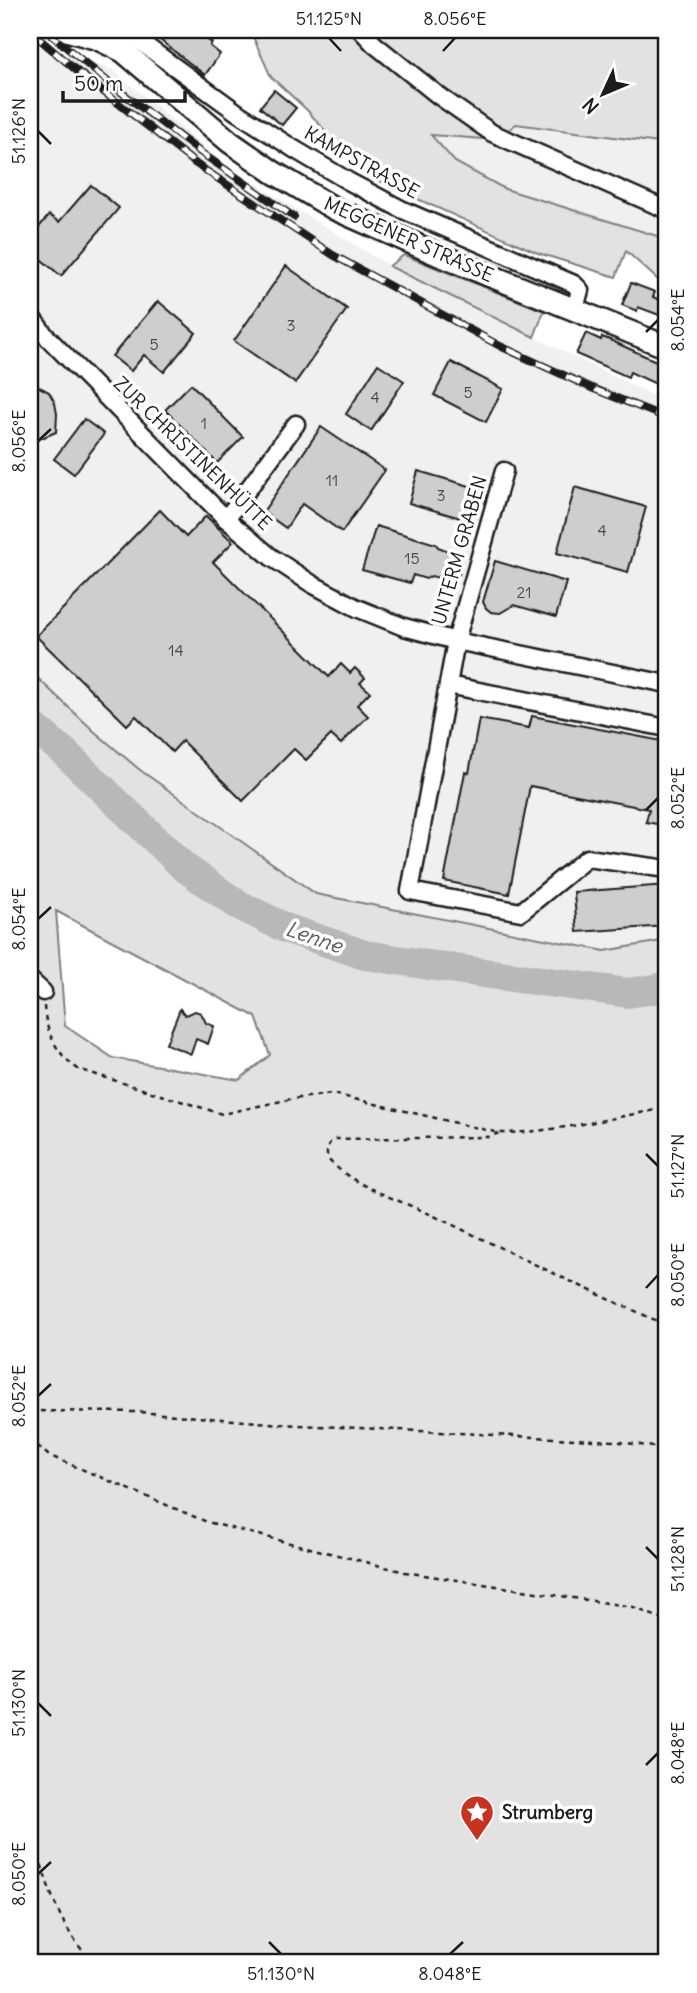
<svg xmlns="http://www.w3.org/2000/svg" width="697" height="1993" viewBox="0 0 697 1993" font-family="Delius,sans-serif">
<rect width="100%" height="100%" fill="#fff"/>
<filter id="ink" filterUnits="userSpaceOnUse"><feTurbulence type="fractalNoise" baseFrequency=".0143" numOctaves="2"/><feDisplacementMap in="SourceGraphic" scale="14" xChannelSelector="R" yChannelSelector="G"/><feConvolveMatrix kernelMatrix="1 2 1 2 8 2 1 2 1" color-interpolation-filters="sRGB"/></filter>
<g filter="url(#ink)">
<g fill="#f0f0f0">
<polygon points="30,44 113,70 228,167 389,266 654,396 667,400 667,940 605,951 316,894 140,770 95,732 30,671"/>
<polygon points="516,124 667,144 667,239 505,189 455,162 430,134 496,140"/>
</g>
<g fill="#e2e2e2" stroke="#7f7f7f" stroke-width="2" fill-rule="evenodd">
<polygon points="250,30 667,30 667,144 516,124 496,140 431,135 455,162 505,189 667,239 667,288 626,251 616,277 538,253 411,196 361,172 307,110 271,77"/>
<polygon points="404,255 544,311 534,337 389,266"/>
<path d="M30,671L95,732L140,770L316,894L605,951L667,940V1963H30ZM56,911L256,1017L270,1055L239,1080L113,1058L65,1026Z"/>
</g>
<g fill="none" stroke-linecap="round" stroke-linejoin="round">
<polyline stroke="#b8b8b8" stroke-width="30" points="30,724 64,752 184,867 237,904 285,928 365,955 462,970 628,993 667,987"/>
</g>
<g fill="#cecece" stroke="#1c1c1c" stroke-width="2">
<polygon points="147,30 192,30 212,43 210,46 220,54 205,75"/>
<polygon points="274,90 296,108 282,125 260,107"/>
<polygon points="91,185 119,208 61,276 30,250 30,238 49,215 59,222"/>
<polygon points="286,266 347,309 295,383 234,341"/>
<polygon points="631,283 655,292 653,297 667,303 662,316 638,307 637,311 622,305"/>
<polygon points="158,301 196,333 164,372 144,355 131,371 112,356"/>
<polygon points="586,333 601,340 602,337 610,340 667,366 667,389 630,372 628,377 576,354"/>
<polygon points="451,362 503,389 486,422 434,395"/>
<polygon points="378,364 404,381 371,431 346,414"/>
<polygon points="30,382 49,392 55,403 57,414 56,432 30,443"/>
<polygon points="191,384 243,437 217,463 165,410"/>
<polygon points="84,419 104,434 74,474 54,459"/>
<polygon points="321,427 385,470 342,532 302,504 286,528 263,512"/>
<polygon points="418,471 473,487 464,519 409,503"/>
<polygon points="575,487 646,507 628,572 557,553"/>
<polygon points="160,510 186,537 206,516 233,542 213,562 329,677 341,664 350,673 355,668 365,678 360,683 370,692 357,705 368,716 341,744 331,735 306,760 294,749 243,801 182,741 172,752 136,716 127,725 36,636"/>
<polygon points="376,526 436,544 438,547 454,553 461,563 459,575 447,580 431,576 426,579 413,575 410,583 362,570"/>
<polygon points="495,561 566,582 556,617 514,605 500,613 491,612 486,608 483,602"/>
<polygon points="532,716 667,742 667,826 646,822 649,809 530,786 509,894 444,881 465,772 469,773 479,719 529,728"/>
<polygon points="667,885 667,926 577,932 574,892"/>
<polygon points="180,1009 185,1015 195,1011 201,1013 206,1023 214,1026 208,1044 196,1039 191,1054 166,1044"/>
</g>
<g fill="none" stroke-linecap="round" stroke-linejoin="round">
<g stroke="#1c1c1c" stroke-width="21">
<g id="minor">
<polyline points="124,30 238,113 294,149 348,181 403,210 574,284 580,290 575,309"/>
<polyline points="361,30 374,44 439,96 492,133 667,210"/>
<polyline points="30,315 45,335 226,519 271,557 312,584 357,608 404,627 456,641 667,684"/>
<polyline points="504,471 456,641 410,891 521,912 587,858 667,869"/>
<polyline points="226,519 296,424"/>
<polyline points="448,685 667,728"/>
<polyline points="30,980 43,992"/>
</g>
</g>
<g stroke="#1c1c1c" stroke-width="26">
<polyline id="major" points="66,30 98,39 123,51 230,142 273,172 335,209 439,255 667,347"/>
</g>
<g stroke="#1c1c1c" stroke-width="2.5" stroke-dasharray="5 5" stroke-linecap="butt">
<path d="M44,1006C46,1033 56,1053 78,1069L222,1114L291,1099L333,1094L499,1133C553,1133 609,1118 662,1109L667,1106"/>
<path d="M499,1133L488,1137L335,1139C326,1144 327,1149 327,1158C354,1188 399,1199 434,1216C512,1253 588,1291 667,1325"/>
<polyline points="30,1411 139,1412 281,1424 614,1441 667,1449"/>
<polyline points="30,1439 48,1455 207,1522 405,1572 633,1607 667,1621"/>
<path d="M30,1826C45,1874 56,1929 95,1963"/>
</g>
<use href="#minor" stroke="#fff" stroke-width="16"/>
<use href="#major" stroke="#fff" stroke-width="21"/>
<g stroke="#1c1c1c" stroke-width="8">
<g id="rail">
<polyline points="45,30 117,89 200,152 294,217"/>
<polyline points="30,31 77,71 196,164 333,255 500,346 594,389 667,418"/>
</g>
</g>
<use href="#rail" stroke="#fff" stroke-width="5" stroke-dasharray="16" stroke-linecap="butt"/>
</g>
</g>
<path fill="none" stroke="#1c1c1c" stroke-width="2.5" d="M329,38L341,51M443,51L455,38M38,131L51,144M646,332L658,320M38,441L51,429M646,810L658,798M38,919L51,907M646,1154L658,1166M646,1288L658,1275M38,1396L51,1384M646,1547L658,1559M38,1703L51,1716M646,1765L658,1753M38,1874L51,1862M269,1942L281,1954M450,1954L463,1942"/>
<defs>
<g id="sight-pin" transform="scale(1.75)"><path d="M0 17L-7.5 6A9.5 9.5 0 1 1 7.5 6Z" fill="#c8321e" stroke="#fff"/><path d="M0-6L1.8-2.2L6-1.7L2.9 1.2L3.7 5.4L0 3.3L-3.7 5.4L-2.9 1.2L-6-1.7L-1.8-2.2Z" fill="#fff"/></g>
</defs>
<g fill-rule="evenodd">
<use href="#sight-pin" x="477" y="1812"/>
</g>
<g text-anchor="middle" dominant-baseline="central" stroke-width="7" stroke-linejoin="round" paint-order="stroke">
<g font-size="16" fill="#484848">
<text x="291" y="325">3</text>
<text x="154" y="344">5</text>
<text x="468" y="392">5</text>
<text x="375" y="397">4</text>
<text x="204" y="423">1</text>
<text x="332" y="480">11</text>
<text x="441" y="495">3</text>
<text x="602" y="530">4</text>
<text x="412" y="558">15</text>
<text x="524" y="592">21</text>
<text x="176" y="650">14</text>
</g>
<g font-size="19" fill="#1c1c1c" stroke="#fff">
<text transform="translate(362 162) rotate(29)">KAMPSTRASSE</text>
<text transform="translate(409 239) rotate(24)">MEGGENER STRASSE</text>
<text transform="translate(193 453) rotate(44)">ZUR CHRISTINENHÜTTE</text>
<text transform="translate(459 550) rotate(-74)">UNTERM GRABEN</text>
</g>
<g font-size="19" font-weight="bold" fill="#1c1c1c" stroke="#fff" text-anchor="start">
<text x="502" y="1812">Strumberg</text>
</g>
<g font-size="21" font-style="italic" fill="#5a5a5a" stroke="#fff">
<text transform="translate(314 937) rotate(19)">Lenne</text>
</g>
</g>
<rect width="697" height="1993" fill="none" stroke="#fff" stroke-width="77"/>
<g transform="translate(603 94) rotate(226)" stroke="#ffffff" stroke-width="5" paint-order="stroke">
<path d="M0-5L12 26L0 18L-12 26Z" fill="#1c1c1c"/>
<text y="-10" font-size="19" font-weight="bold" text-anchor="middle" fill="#1c1c1c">N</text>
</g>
<path d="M63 91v10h122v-10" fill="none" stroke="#1c1c1c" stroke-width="3.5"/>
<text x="74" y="91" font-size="21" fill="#1c1c1c" stroke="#ffffff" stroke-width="5" paint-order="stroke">50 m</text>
<rect x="38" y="38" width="620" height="1916" fill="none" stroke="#1c1c1c" stroke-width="2.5"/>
<g font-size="18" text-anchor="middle" fill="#1c1c1c">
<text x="329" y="25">51.125°N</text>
<text x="455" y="25">8.056°E</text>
<text transform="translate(19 131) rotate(-90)" y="6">51.126°N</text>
<text transform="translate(678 320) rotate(-90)" y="6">8.054°E</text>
<text transform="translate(19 441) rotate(-90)" y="6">8.056°E</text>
<text transform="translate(678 798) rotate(-90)" y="6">8.052°E</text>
<text transform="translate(19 919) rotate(-90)" y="6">8.054°E</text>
<text transform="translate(678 1166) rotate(-90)" y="6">51.127°N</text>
<text transform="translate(678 1275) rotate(-90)" y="6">8.050°E</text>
<text transform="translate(19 1396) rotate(-90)" y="6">8.052°E</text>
<text transform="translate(678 1559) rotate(-90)" y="6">51.128°N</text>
<text transform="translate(19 1703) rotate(-90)" y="6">51.130°N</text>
<text transform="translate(678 1753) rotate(-90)" y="6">8.048°E</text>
<text transform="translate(19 1874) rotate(-90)" y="6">8.050°E</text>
<text x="281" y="1980">51.130°N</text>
<text x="450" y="1980">8.048°E</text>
</g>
</svg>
